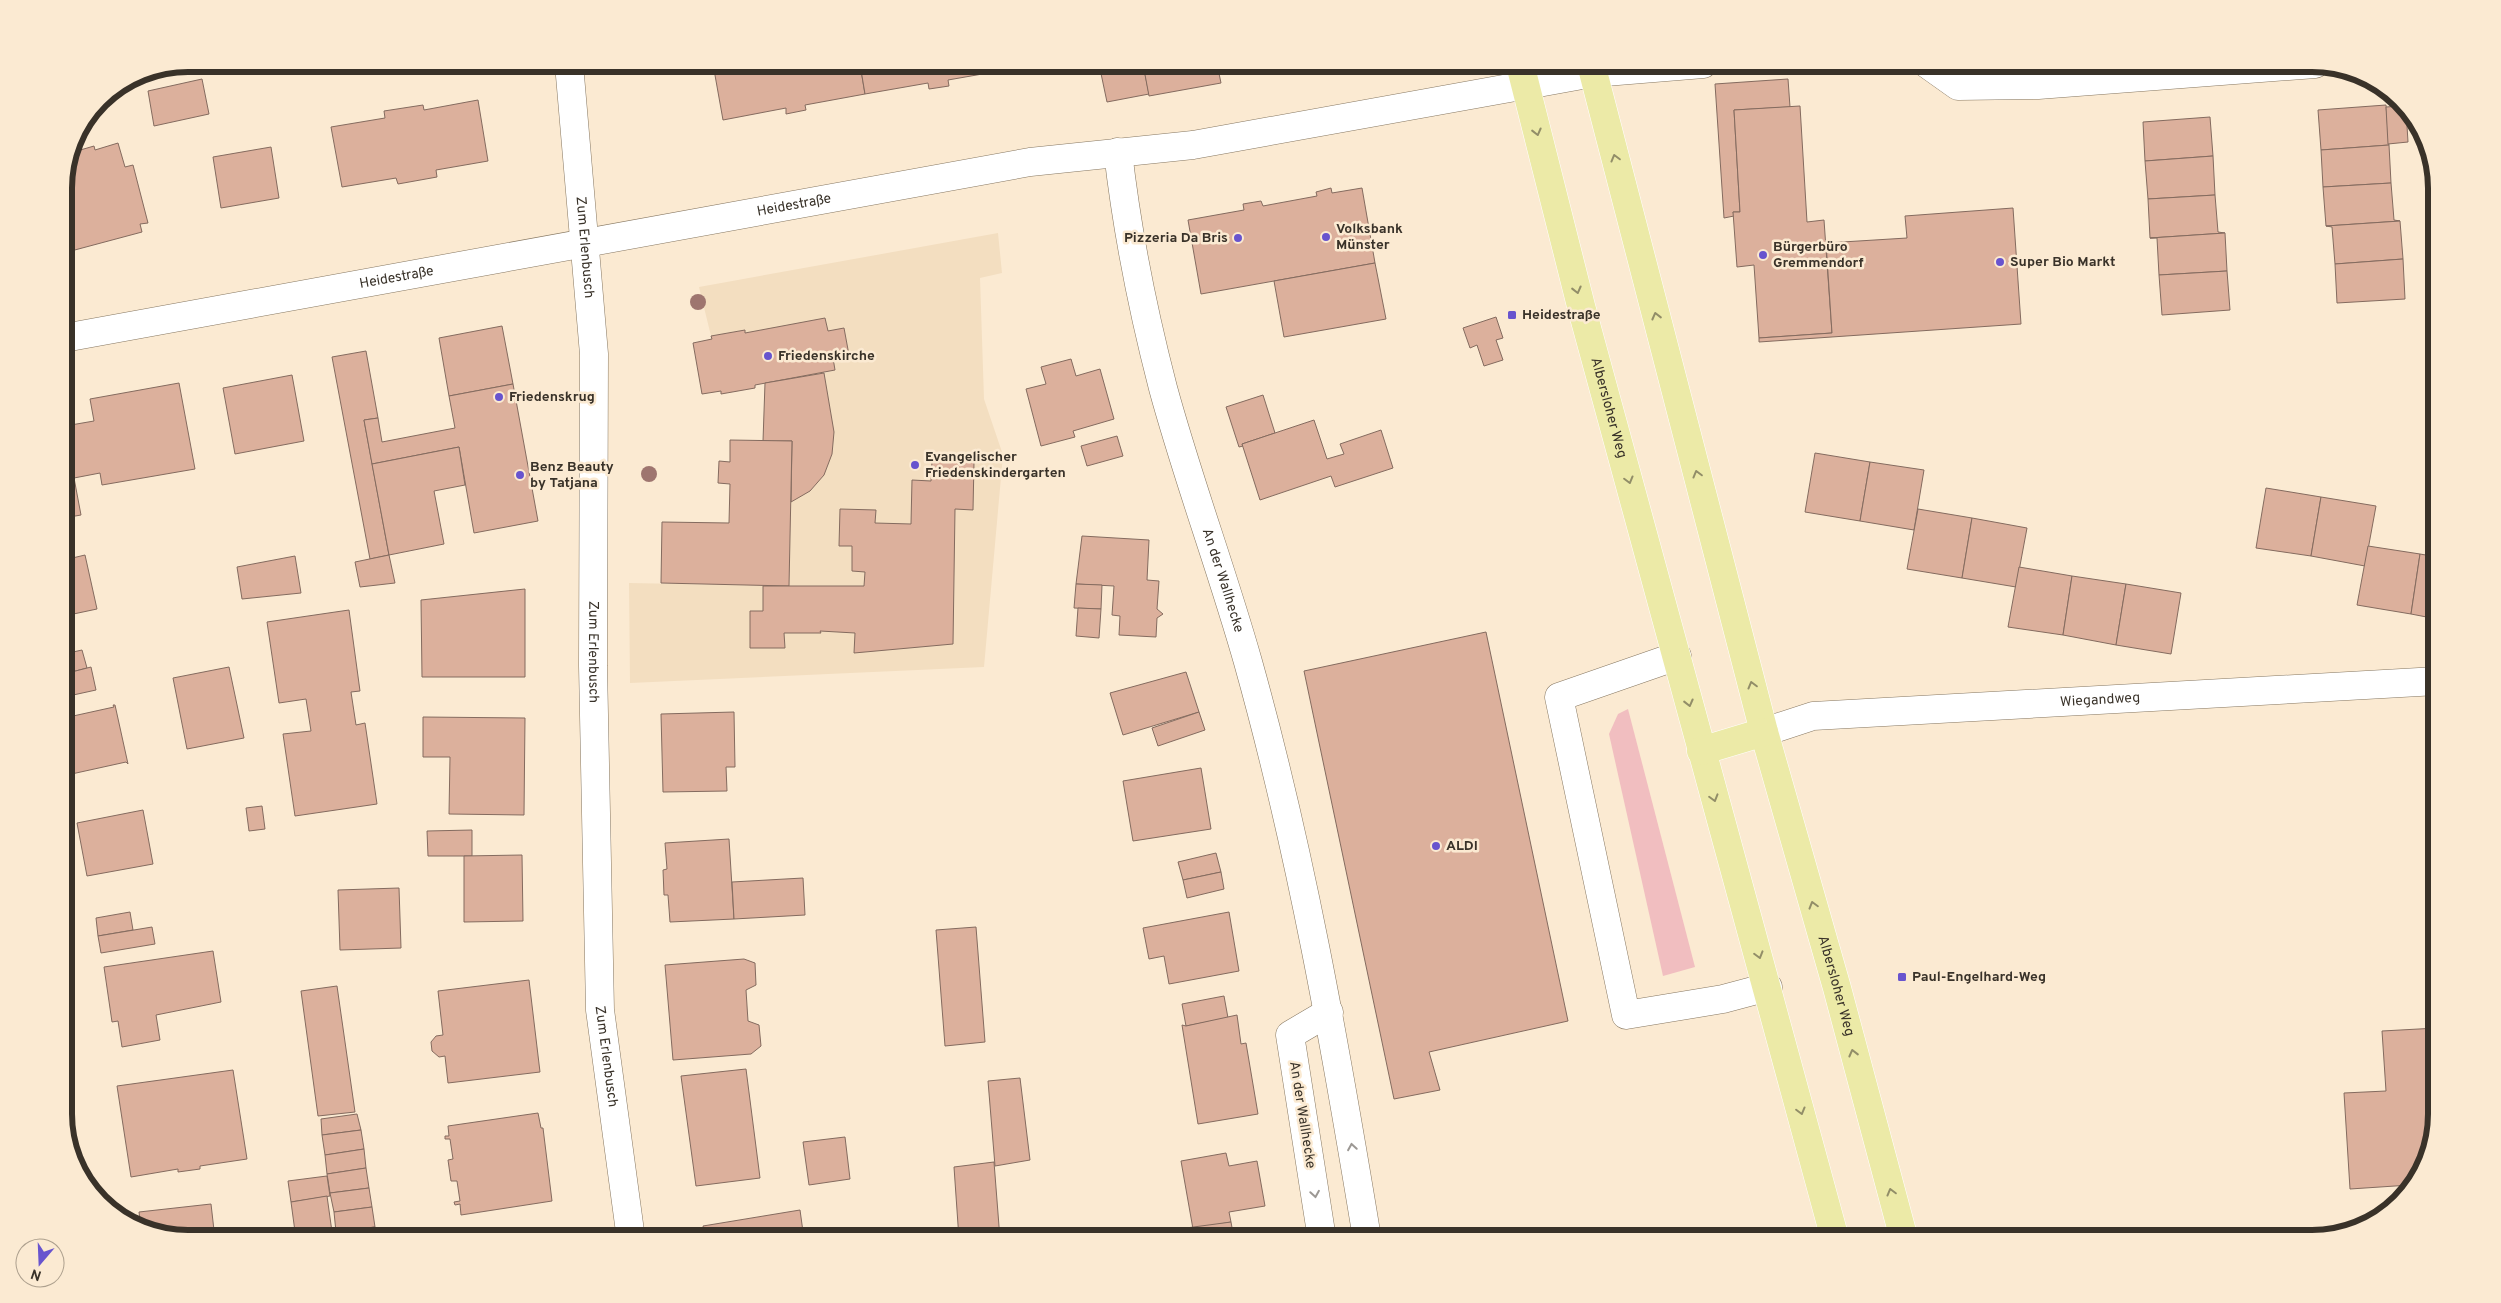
<svg xmlns="http://www.w3.org/2000/svg" width="2501" height="1303" viewBox="0 0 2501 1303" font-family="Overpass,sans-serif">
<rect width="100%" height="100%" fill="#fbead2"/>
<polygon fill="#f3dec0" points="998,233 1002,273 980,278 984,399 1003,455 984,667 630,683 629,583 789,586 791,502 810,491 824,475 832,454 834,432 824,373 835,370 833,358 849,355 844,328 828,331 825,319 745,333 744,330 711,336 699,287"/>
<polygon fill="#f1bec0" points="1628,709 1695,967 1663,976 1609,734 1618,714"/>
<g fill="#dcb09c" stroke="#846b5f">
<polygon points="468,64 486,64 487,70 469,72"/>
<polygon points="486,64 506,64 506,69 487,70"/>
<polygon points="713,64 860,64 865,94 805,105 806,110 786,114 786,108 723,120"/>
<polygon points="860,64 1010,64 1011,69 948,80 949,86 929,89 928,83 865,94"/>
<polygon points="1099,64 1143,64 1149,94 1107,102"/>
<polygon points="1143,64 1217,64 1221,83 1149,96"/>
<polygon points="202,79 209,114 154,126 148,91"/>
<polygon points="1788,79 1790,107 1734,110 1740,212 1733,212 1734,216 1724,218 1715,84"/>
<polygon points="478,100 488,161 436,170 437,177 398,184 396,178 342,187 331,127 385,118 384,111 423,105 424,110"/>
<polygon points="2386,105 2389,145 2321,150 2318,110"/>
<polygon points="1800,106 1807,222 1824,220 1832,333 1759,338 1754,265 1737,267 1733,212 1740,212 1734,110"/>
<polygon points="2401,106 2406,110 2408,142 2388,144 2386,107"/>
<polygon points="2210,117 2213,156 2145,161 2143,122"/>
<polygon points="118,143 125,167 133,165 148,223 140,224 142,232 71,251 64,224 64,180 70,153 94,146 95,150"/>
<polygon points="2389,145 2391,183 2323,187 2321,150"/>
<polygon points="271,147 279,198 221,208 213,157"/>
<polygon points="2213,156 2215,195 2148,199 2145,161"/>
<polygon points="2391,183 2394,220 2400,221 2326,226 2323,187"/>
<polygon points="1331,188 1332,193 1362,188 1375,263 1201,294 1188,220 1244,210 1243,204 1261,201 1263,206 1317,196 1316,192"/>
<polygon points="2215,195 2218,232 2225,233 2150,238 2148,199"/>
<polygon points="2013,208 2021,324 1759,342 1759,338 1832,333 1826,243 1907,238 1905,216"/>
<polygon points="2400,221 2403,259 2335,264 2332,227 2326,226"/>
<polygon points="2225,233 2227,271 2159,275 2157,238 2150,238"/>
<polygon points="2403,259 2405,299 2337,303 2335,264"/>
<polygon points="1375,263 1386,319 1284,337 1274,281"/>
<polygon points="2227,271 2230,310 2162,315 2159,275"/>
<polygon points="1496,317 1503,338 1496,340 1503,360 1484,366 1477,345 1470,348 1463,328"/>
<polygon points="825,318 828,331 844,328 849,355 833,358 835,370 755,385 755,388 721,394 721,391 702,394 693,343 712,339 711,336 745,330 745,333"/>
<polygon points="502,326 513,384 449,396 439,338"/>
<polygon points="366,351 378,418 364,420 389,555 370,559 332,357"/>
<polygon points="1071,359 1076,376 1100,369 1114,419 1073,431 1075,437 1041,446 1026,389 1046,384 1041,367"/>
<polygon points="824,373 834,432 832,454 824,475 810,491 791,502 792,441 763,441 765,383"/>
<polygon points="292,375 304,441 235,454 223,388"/>
<polygon points="179,383 195,469 102,485 100,473 74,478 81,515 64,518 64,421 65,426 94,421 90,399"/>
<polygon points="513,384 538,521 474,533 459,447 372,464 364,420 378,418 382,442 455,428 449,396"/>
<polygon points="1263,395 1275,433 1242,444 1243,446 1239,447 1226,407"/>
<polygon points="1314,420 1327,459 1344,454 1340,444 1381,430 1393,468 1335,487 1331,476 1260,500 1242,444"/>
<polygon points="1117,436 1123,456 1087,466 1081,446"/>
<polygon points="730,440 792,441 789,586 661,583 662,522 729,523 730,484 718,483 719,461 730,462"/>
<polygon points="459,447 465,485 434,491 444,544 389,555 372,464"/>
<polygon points="1815,453 1870,462 1860,521 1805,512"/>
<polygon points="932,461 974,462 973,510 955,509 953,644 854,653 855,633 820,631 821,633 784,633 785,648 750,648 750,611 763,611 763,586 864,586 865,572 852,571 852,546 839,546 840,509 876,510 875,523 911,524 912,480 931,481"/>
<polygon points="1870,462 1924,470 1914,530 1860,521"/>
<polygon points="2266,488 2321,497 2311,556 2256,548"/>
<polygon points="2321,497 2376,506 2365,566 2311,556"/>
<polygon points="1918,509 1972,518 1962,578 1907,569"/>
<polygon points="1972,518 2027,528 2016,587 1962,578"/>
<polygon points="1082,536 1149,540 1147,580 1159,581 1157,609 1163,614 1157,618 1156,637 1119,635 1120,616 1112,615 1114,586 1076,584"/>
<polygon points="2368,546 2420,554 2411,614 2357,605"/>
<polygon points="2420,554 2437,557 2437,619 2411,614"/>
<polygon points="85,555 97,609 64,616 64,560"/>
<polygon points="389,555 395,583 360,587 355,562"/>
<polygon points="295,556 301,593 242,599 237,567"/>
<polygon points="2019,567 2072,576 2063,635 2008,627"/>
<polygon points="2072,576 2126,584 2116,645 2063,635"/>
<polygon points="1076,584 1102,585 1101,609 1074,608"/>
<polygon points="2126,584 2181,593 2171,654 2116,645"/>
<polygon points="525,589 525,677 422,677 421,600"/>
<polygon points="1078,608 1101,609 1099,638 1076,636"/>
<polygon points="349,610 360,691 351,692 356,725 365,723 377,804 295,816 283,734 311,731 306,699 279,703 267,622"/>
<polygon points="1486,632 1568,1021 1429,1052 1440,1090 1394,1099 1304,671"/>
<polygon points="82,650 87,668 64,674 64,654"/>
<polygon points="91,667 96,690 64,697 64,674"/>
<polygon points="229,667 244,738 187,749 173,678"/>
<polygon points="1186,672 1199,712 1123,735 1110,693"/>
<polygon points="113,705 115,705 128,764 126,762 67,775 66,778 64,767 64,718 114,707"/>
<polygon points="734,712 735,767 726,767 727,791 663,792 661,714"/>
<polygon points="1199,712 1205,730 1158,746 1152,728"/>
<polygon points="423,717 525,718 524,815 449,814 450,757 423,757"/>
<polygon points="1201,768 1211,829 1133,841 1123,781"/>
<polygon points="262,806 265,829 249,831 246,808"/>
<polygon points="143,810 153,864 87,876 77,823"/>
<polygon points="472,830 472,856 428,856 427,831"/>
<polygon points="729,839 734,919 670,922 668,895 664,895 663,870 667,869 665,843"/>
<polygon points="1216,853 1221,872 1183,880 1178,862"/>
<polygon points="522,855 523,921 464,922 464,856"/>
<polygon points="1221,872 1224,889 1187,898 1183,880"/>
<polygon points="803,878 805,915 734,919 732,882"/>
<polygon points="399,888 401,948 340,950 338,890"/>
<polygon points="130,912 133,930 98,936 96,918"/>
<polygon points="1229,912 1239,971 1169,984 1164,956 1149,959 1143,928"/>
<polygon points="152,927 155,944 101,953 98,936"/>
<polygon points="976,927 985,1042 945,1046 936,930"/>
<polygon points="213,951 221,1002 156,1015 160,1040 122,1047 118,1021 112,1022 104,967"/>
<polygon points="744,959 755,963 756,985 746,990 748,1021 759,1025 761,1046 751,1054 673,1060 665,965"/>
<polygon points="529,980 540,1072 448,1083 445,1056 439,1057 432,1051 431,1042 436,1036 443,1035 438,991"/>
<polygon points="337,986 355,1112 318,1116 301,991"/>
<polygon points="1224,996 1228,1018 1186,1026 1182,1004"/>
<polygon points="1237,1015 1241,1044 1246,1043 1258,1114 1198,1124 1182,1025 1186,1026"/>
<polygon points="2437,1028 2437,1115 2424,1170 2410,1185 2350,1189 2344,1093 2386,1091 2382,1031"/>
<polygon points="746,1069 760,1178 696,1186 681,1076"/>
<polygon points="233,1070 247,1159 200,1166 200,1169 178,1172 178,1169 131,1177 117,1086"/>
<polygon points="1020,1078 1030,1160 995,1166 988,1081"/>
<polygon points="538,1113 541,1128 543,1128 552,1201 461,1215 460,1204 455,1205 454,1202 460,1201 457,1181 451,1181 448,1160 453,1159 450,1139 445,1139 445,1136 449,1136 448,1126"/>
<polygon points="357,1114 361,1130 322,1135 321,1119"/>
<polygon points="361,1130 364,1149 325,1155 322,1135"/>
<polygon points="845,1137 850,1179 809,1185 803,1142"/>
<polygon points="364,1149 366,1168 327,1174 325,1155"/>
<polygon points="1226,1153 1229,1166 1257,1161 1265,1206 1229,1212 1231,1222 1193,1229 1181,1161"/>
<polygon points="994,1162 1000,1239 959,1239 954,1167"/>
<polygon points="366,1168 369,1188 330,1193 327,1174"/>
<polygon points="327,1176 330,1196 291,1202 288,1181"/>
<polygon points="369,1188 372,1207 334,1212 330,1193"/>
<polygon points="327,1196 333,1239 296,1239 291,1202"/>
<polygon points="211,1204 215,1239 188,1239 141,1228 139,1212"/>
<polygon points="372,1207 375,1227 336,1232 334,1212"/>
<polygon points="800,1210 804,1239 706,1239 703,1226"/>
<polygon points="1231,1222 1234,1239 1157,1239 1156,1232"/>
<polygon points="375,1227 377,1239 337,1239 336,1232"/>
</g>
<g fill="none" stroke-linecap="round" stroke-linejoin="round">
<g stroke="#867761" stroke-width="29">
<g id="minor">
<path id="s1" d="M569,64L594,354L593,666L600,1010L631,1239"/>
<polyline points="1927,64 1958,86 2038,85 2315,64"/>
<path id="s2" d="M1118,152C1127,231 1143,311 1163,388C1188,480 1222,570 1248,662C1301,851 1335,1044 1367,1238L1358,1239"/>
<path id="s3" d="M64,338L1030,162L1193,145L1593,73L1703,64"/>
<polyline points="1677,656 1559,697 1626,1015 1723,999 1768,987"/>
<path id="s4" d="M1764,732L1813,716L2437,681"/>
<polyline points="1322,1239 1290,1035 1329,1012"/>
</g>
</g>
<g stroke="#fff" stroke-width="29">
<g id="major">
<path id="s5" d="M1520,64L1581,306L1835,1239"/>
<path id="s6" d="M1591,64L1764,732L1837,988L1904,1239"/>
<polyline points="1701,751 1764,732"/>
</g>
</g>
<use href="#minor" stroke="#fff" stroke-width="28"/>
<use href="#major" stroke="#eceaa7" stroke-width="28"/>
</g>
<g fill="#9e756f">
<circle cx="698" cy="302" r="8"/>
<circle cx="649" cy="474" r="8"/>
</g>
<defs><path id="oneway-chevron" d="M-2-3.5L2.5 0L-2 3.5" fill="none" stroke-width="1.6" stroke-linecap="round" stroke-linejoin="round" transform="scale(1.25)"/></defs>
<g stroke="#928e68">
<use href="#oneway-chevron" transform="translate(1537 132) rotate(76)"/>
<use href="#oneway-chevron" transform="translate(1615 158) rotate(-105)"/>
<use href="#oneway-chevron" transform="translate(1577 290) rotate(76)"/>
<use href="#oneway-chevron" transform="translate(1656 316) rotate(-104)"/>
<use href="#oneway-chevron" transform="translate(1697 474) rotate(-105)"/>
<use href="#oneway-chevron" transform="translate(1629 480) rotate(75)"/>
<use href="#oneway-chevron" transform="translate(1752 685) rotate(-105)"/>
<use href="#oneway-chevron" transform="translate(1689 703) rotate(76)"/>
<use href="#oneway-chevron" transform="translate(1714 798) rotate(74)"/>
<use href="#oneway-chevron" transform="translate(1813 905) rotate(-106)"/>
<use href="#oneway-chevron" transform="translate(1759 955) rotate(74)"/>
<use href="#oneway-chevron" transform="translate(1853 1053) rotate(-104)"/>
<use href="#oneway-chevron" transform="translate(1801 1111) rotate(75)"/>
<use href="#oneway-chevron" transform="translate(1891 1192) rotate(-105)"/>
</g>
<g stroke="#9c9894">
<use href="#oneway-chevron" transform="translate(1352 1147) rotate(-99)"/>
<use href="#oneway-chevron" transform="translate(1315 1194) rotate(81)"/>
</g>
<g fill="#6854ce" stroke="#fbead2" stroke-width="2">
<circle cx="1326" cy="237" r="5"/>
<circle cx="1238" cy="238" r="5"/>
<circle cx="1763" cy="255" r="5"/>
<circle cx="2000" cy="262" r="5"/>
<rect x="1507" y="310" width="10" height="10" rx="2.5"/>
<circle cx="768" cy="356" r="5"/>
<circle cx="499" cy="397" r="5"/>
<circle cx="915" cy="465" r="5"/>
<circle cx="520" cy="475" r="5"/>
<circle cx="1436" cy="846" r="5"/>
<rect x="1897" y="972" width="10" height="10" rx="2.5"/>
</g>
<g text-anchor="middle" dominant-baseline="central" stroke-width="5" stroke-linejoin="round" paint-order="stroke">
<g font-size="14" fill="#393229" stroke="#fbead2">
<text stroke="none"><textPath href="#s3" startOffset="742">Heidestraße</textPath></text>
<text stroke="none"><textPath href="#s1" startOffset="184">Zum Erlenbusch</textPath></text>
<text stroke="none"><textPath href="#s3" startOffset="338">Heidestraße</textPath></text>
<text stroke="none"><textPath href="#s5" startOffset="355">Albersloher Weg</textPath></text>
<text stroke="none"><textPath href="#s2" startOffset="442">An der Wallhecke</textPath></text>
<text stroke="none"><textPath href="#s1" startOffset="589">Zum Erlenbusch</textPath></text>
<text stroke="none"><textPath href="#s4" startOffset="339">Wiegandweg</textPath></text>
<text stroke="none"><textPath href="#s6" startOffset="954">Albersloher Weg</textPath></text>
<text stroke="none"><textPath href="#s1" startOffset="994">Zum Erlenbusch</textPath></text>
<text transform="translate(1302 1115) rotate(81)">An der Wallhecke</text>
</g>
<g font-size="14" font-weight="bold" fill="#393229" stroke="#fbead2" text-anchor="start">
<text x="1336" y="229">Volksbank<tspan x="1336" dy="16">Münster</tspan></text>
<text x="1228" y="238" text-anchor="end">Pizzeria Da Bris</text>
<text x="1773" y="247">Bürgerbüro<tspan x="1773" dy="16">Gremmendorf</tspan></text>
<text x="2010" y="262">Super Bio Markt</text>
<text x="1522" y="315">Heidestraße</text>
<text x="778" y="356">Friedenskirche</text>
<text x="509" y="397">Friedenskrug</text>
<text x="925" y="457">Evangelischer<tspan x="925" dy="16">Friedenskindergarten</tspan></text>
<text x="530" y="467">Benz Beauty<tspan x="530" dy="16">by Tatjana</tspan></text>
<text x="1446" y="846">ALDI</text>
<text x="1912" y="977">Paul-Engelhard-Weg</text>
</g>
</g>
<path d="M0 0H2501V1303H0ZM188 72H2312A116 116 0 0 1 2428 188V1114A116 116 0 0 1 2312 1230H188A116 116 0 0 1 72 1114V188A116 116 0 0 1 188 72Z" fill="#fbead2" fill-rule="evenodd"/>
<path fill="none" stroke="#393229" stroke-width="6" d="M188 72H2312A116 116 0 0 1 2428 188V1114A116 116 0 0 1 2312 1230H188A116 116 0 0 1 72 1114V188A116 116 0 0 1 188 72Z"/>
<g transform="translate(40 1263) rotate(199)"><circle r="24" fill="#fbead2" stroke="#ada08e"/>
<path d="M0-4L9 19L0 12L-9 19Z" fill="#6854ce"/>
<text y="-8" font-size="14" font-weight="bold" text-anchor="middle" fill="#393229">N</text>
</g>
</svg>
